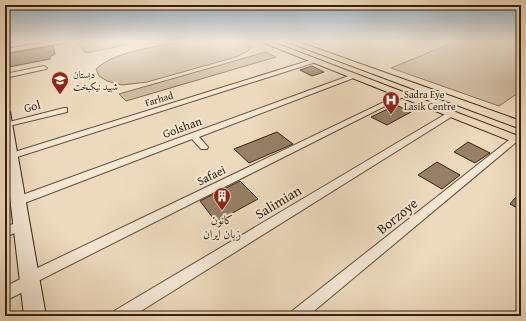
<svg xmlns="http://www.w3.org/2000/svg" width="526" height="321" viewBox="0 0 526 321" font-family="'Gentium Book Plus',Amiri,serif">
<rect width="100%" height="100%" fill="#eddabe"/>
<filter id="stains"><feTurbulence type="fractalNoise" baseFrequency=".005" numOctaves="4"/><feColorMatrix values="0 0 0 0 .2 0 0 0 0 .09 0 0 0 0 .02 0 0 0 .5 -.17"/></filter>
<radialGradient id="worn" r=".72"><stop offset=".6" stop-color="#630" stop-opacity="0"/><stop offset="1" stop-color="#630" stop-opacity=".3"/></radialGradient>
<g fill="#cebaa0" stroke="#846c56">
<polygon points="87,41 139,41 141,42 86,53 78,43"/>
<path d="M182,41H245L251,46L248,51L236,57L147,82L122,85L107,81L99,76L96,69C115,51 157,47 182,41Z"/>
<polygon points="457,41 510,41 521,44 521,91 499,106 391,68"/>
<polygon points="266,52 276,57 126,101 119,94"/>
</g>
<g fill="#978068" stroke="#391e0b">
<polygon points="53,46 55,54 51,56 50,59 9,67 6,54"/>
<polygon points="312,66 324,72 312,76 300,70"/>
<polygon points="396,105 411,112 387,125 371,117"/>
<polygon points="277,132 293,144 249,163 234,149"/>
<polygon points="468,142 490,153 475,163 454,152"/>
<polygon points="437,162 460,175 442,189 418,175"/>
<polygon points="240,181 258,199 216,222 200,201"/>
<polygon points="521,191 521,210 510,204"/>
</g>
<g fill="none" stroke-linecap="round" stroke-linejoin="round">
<g stroke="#664d38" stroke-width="2">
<g id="street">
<polygon points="314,59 316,60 316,62 14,158 11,159 7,156 8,154"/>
<polygon points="44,66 47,68 46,69 5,78 5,74"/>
<polygon points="354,74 357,76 356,77 199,137 208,147 207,149 201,149 192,139 22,204 18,205 14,204 13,201 14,198"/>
<polygon points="403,93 406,95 405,96 36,282 35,286 5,301 5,287 24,277 25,274"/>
<polygon points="64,108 67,108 67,112 5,127 5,123"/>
<polygon points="449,112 452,112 456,114 133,316 112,316 114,311"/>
<polygon points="513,137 519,137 520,139 308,316 290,316 292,311"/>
<polygon points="21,221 25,223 27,226 25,229 5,237 5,227"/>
</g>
</g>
<g stroke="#391e0b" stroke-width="2">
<polygon id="secondary" points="5,109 10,112 46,316 24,316 5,155"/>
</g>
<g stroke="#391e0b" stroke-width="2">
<g id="primary">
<polygon points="50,41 67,41 63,43 5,53 5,49"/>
<polygon points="259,41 270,41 521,137 521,145"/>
<polygon points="285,41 296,41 521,121 521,129"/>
</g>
</g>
<use href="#street" fill="#f3e7d5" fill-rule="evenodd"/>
<use href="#secondary" fill="#f3e7d5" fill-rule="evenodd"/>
<use href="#primary" fill="#eddabe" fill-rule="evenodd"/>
</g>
<linearGradient id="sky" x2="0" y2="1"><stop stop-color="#91aabf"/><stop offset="0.48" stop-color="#f7eee2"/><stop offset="1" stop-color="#f7eee2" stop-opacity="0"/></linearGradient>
<rect width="526" height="86" fill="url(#sky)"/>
<defs>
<g id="school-pin" transform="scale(0.9)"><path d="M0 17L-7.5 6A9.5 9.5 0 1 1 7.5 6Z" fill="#8f2418" stroke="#f3e7d5"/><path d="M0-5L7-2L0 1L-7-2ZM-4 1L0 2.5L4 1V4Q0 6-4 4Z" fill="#fff"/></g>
<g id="hospital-pin" transform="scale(0.9)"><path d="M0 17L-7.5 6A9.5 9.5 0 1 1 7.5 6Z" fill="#8f2418" stroke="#f3e7d5"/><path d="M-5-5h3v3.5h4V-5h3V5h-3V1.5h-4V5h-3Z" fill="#fff"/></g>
<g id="building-pin" transform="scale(0.9)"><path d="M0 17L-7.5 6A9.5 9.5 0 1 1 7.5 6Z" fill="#8f2418" stroke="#f3e7d5"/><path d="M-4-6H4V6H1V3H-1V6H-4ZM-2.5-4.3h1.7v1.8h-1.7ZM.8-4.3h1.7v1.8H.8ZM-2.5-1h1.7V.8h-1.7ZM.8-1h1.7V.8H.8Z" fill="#fff"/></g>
</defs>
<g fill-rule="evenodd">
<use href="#school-pin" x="60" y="80"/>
<use href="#hospital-pin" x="391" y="100"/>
<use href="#building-pin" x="222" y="196"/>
</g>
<g text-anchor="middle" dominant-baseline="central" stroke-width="4" stroke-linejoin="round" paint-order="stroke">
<g font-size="10" fill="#391e0b" stroke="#f3e7d5" text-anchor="start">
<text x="73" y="74">دبستان<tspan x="73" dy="12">شهید نیکبخت</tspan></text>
<text x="404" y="94">Sadra Eye<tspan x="404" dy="12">Lasik Centre</tspan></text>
</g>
<g font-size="10" fill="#391e0b" stroke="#f3e7d5">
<text transform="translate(159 99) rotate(-17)">Farhad</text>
</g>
<g font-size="12" fill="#391e0b" stroke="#f3e7d5">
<text transform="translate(32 106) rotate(-15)">Gol</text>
<text transform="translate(182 127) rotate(-20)">Golshan</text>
<text transform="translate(211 175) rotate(-26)">Safaei</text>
</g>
<g font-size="12" fill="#391e0b" stroke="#f3e7d5">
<text x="222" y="219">کانون<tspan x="222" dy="14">زبان ایران</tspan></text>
</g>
<g font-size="14" fill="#391e0b" stroke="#f3e7d5">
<text transform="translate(278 202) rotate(-31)">Salimian</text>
<text transform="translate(397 216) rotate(-39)">Borzoye</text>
</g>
</g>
<rect width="526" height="321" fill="none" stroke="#eddabe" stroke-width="20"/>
<rect x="6" y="6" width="514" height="309" fill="none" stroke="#391e0b" stroke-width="2"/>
<rect x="10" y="10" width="506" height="301" fill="none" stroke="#391e0b"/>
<rect width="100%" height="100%" filter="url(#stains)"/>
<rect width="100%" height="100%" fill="url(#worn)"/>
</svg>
